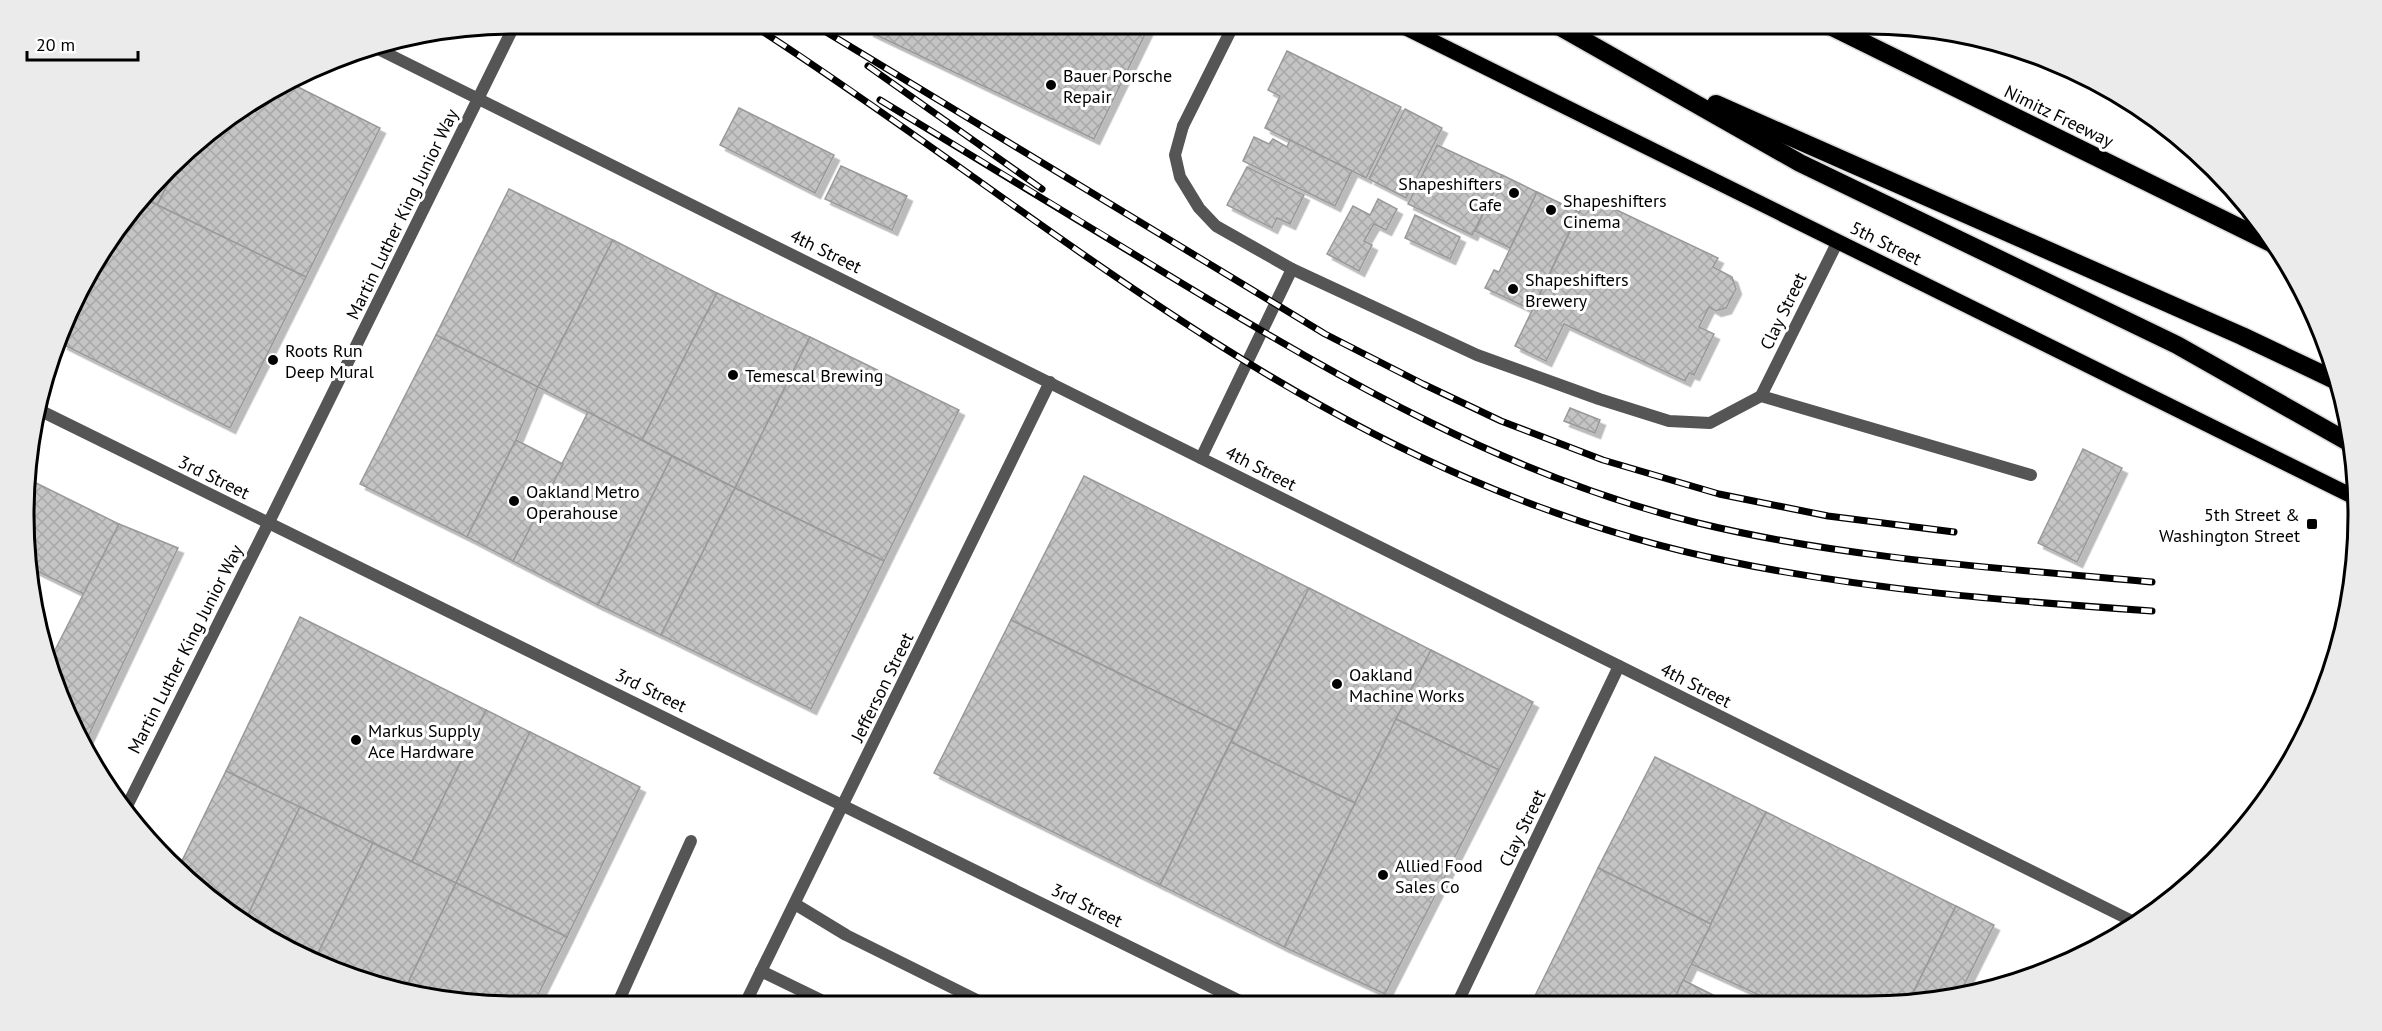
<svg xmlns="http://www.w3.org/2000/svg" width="2382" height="1031" viewBox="0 0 2382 1031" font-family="'PT Sans',sans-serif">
<defs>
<pattern id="building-cross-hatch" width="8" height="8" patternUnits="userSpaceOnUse" patternTransform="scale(1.5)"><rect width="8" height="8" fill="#c4c4c4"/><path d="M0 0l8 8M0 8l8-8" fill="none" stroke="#a7a7a7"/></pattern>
<filter id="shadow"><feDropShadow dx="5.5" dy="5.5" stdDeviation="0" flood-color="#0004"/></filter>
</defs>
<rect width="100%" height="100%" fill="#fff"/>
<g fill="url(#building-cross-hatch)" stroke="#999" stroke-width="1.5" filter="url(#shadow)">
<polygon points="872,24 1150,24 1094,139 868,31"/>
<polygon points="1287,51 1401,107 1366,178 1265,128 1280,96 1268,90"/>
<polygon points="288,82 380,128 306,277 157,205 180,160 192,146 270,90"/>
<polygon points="739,108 834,155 815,193 720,145"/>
<polygon points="1405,109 1442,128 1406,198 1369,179"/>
<polygon points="1254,137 1269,144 1273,139 1287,147 1290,140 1352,171 1335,206 1243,161"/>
<polygon points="1437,145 1502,175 1472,235 1408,204"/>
<polygon points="180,160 157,205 147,200"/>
<polygon points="841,166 907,196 892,230 825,199"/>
<polygon points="1247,167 1304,195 1290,224 1277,218 1272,228 1227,205"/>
<polygon points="1502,175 1537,192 1510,248 1475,231"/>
<polygon points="509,189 613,240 538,387 436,335"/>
<polygon points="1537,192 1579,212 1532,310 1485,288 1494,270 1499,272"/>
<polygon points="1587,196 1718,258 1713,267 1732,277 1736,289 1726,308 1716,311 1709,307 1699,327 1714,334 1694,375 1689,373 1685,381 1564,324 1546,361 1515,346"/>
<polygon points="1378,199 1397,209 1386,230 1374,224 1364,241 1372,245 1359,271 1327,254 1353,206 1370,215"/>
<polygon points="147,200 306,277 230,428 62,344 90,270"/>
<polygon points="1415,215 1460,237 1450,259 1405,238"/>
<polygon points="613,240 717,293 642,440 538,387"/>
<polygon points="717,293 810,337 735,488 642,440"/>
<polygon points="436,335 538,387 516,440 467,537 360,484"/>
<polygon points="810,337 959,410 884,561 735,488"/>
<polygon points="1570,408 1600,420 1595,433 1564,421"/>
<polygon points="588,412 672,456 598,605 513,561"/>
<polygon points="516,440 563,464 513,561 467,537"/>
<polygon points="2083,449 2122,468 2077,562 2038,543"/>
<polygon points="672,456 735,488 661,635 598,605"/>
<polygon points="1084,476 1309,588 1236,731 1011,620"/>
<polygon points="28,479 119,524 84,594 29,567 24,515"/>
<polygon points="735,488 884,561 811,709 661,635"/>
<polygon points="119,524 178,548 84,745 51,658"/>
<polygon points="1309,588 1431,650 1355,803 1231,742"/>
<polygon points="300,617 486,710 412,862 226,771"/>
<polygon points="1011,620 1236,731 1160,885 934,773"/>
<polygon points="1431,650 1533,702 1499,770 1396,719"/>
<polygon points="486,710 530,732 456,883 412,862"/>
<polygon points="1396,719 1499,770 1385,994 1284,947"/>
<polygon points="530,732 640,787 567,937 456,883"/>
<polygon points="1231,742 1355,803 1284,947 1160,885"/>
<polygon points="1655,757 1766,812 1711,924 1598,868"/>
<polygon points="226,771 300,807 244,923 192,885 178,869"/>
<polygon points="300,807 373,843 314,961 270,941 244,923"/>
<polygon points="1766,812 1956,906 1908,1003 1766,1003 1768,999 1691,964"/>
<polygon points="373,843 456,883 405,989 357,981 314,961"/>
<polygon points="1598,868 1711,924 1672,1004 1531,1004"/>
<polygon points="456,883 567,937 532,1007 516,1007 405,989"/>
<polygon points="1956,906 1994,925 1959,995 1931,1003 1908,1003"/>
<polygon points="1683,980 1729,1003 1672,1004"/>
</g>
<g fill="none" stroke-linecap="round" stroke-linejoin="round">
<g stroke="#dbdbdb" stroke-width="18">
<polyline id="primary" points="1398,24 2356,498"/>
</g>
<g stroke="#dbdbdb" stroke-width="21">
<g id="motorway">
<polyline points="1555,24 1800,163 2177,345 2350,443"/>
<polyline points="1826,24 2275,245"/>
<polyline points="1716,104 2242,336 2339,382"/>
</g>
</g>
<g stroke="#555" stroke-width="12">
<polyline points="1183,126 1175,155 1180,177 1199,208 1216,226 1292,269"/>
<polyline points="1201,458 1292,269 1477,355 1599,399 1669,421 1710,423 1761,396 2031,475"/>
<polyline points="795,904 846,935 989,1006"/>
<polyline points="761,971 833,1006"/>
<polyline points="616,1007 691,841"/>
</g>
<g stroke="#555" stroke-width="12">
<polyline points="374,47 2132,921"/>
<polyline points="1183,126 1234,24"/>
<polyline points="1761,396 1838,241"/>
<polyline points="127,806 268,524"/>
<polyline points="1457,1004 1619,666"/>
<polyline points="744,1006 1050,382"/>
</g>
<g stroke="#555" stroke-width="12">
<polyline points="37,409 1248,1005"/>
<polyline points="268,524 515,24"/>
</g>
<use href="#primary" stroke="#000" stroke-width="15"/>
<use href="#motorway" stroke="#000" stroke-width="18"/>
<g stroke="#000" stroke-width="7">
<g id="rail">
<path d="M751,24C987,176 1208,367 1467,478C1551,514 1638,543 1727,561C1866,590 2010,601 2152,611"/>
<polyline points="813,24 1325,334 1423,384 1501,421 1603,460 1719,494 1828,516 1954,532"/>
<polyline points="868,66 1042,189"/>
<path d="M880,100C981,161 1082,222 1183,284C1346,382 1511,477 1698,523C1846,559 2001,568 2152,582"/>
</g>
</g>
<use href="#rail" stroke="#fff" stroke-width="4.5" stroke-dasharray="14" stroke-linecap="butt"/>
</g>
<g fill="#000" stroke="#fff" stroke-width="2">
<circle cx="1051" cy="85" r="6"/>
<circle cx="1514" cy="193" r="6"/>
<circle cx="1551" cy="210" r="6"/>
<circle cx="1513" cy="289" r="6"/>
<circle cx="273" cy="360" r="6"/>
<circle cx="733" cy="375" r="6"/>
<circle cx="514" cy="501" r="6"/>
<rect x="2306" y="518" width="12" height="12" rx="3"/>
<circle cx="1337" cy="684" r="6"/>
<circle cx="356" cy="740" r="6"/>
<circle cx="1383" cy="875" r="6"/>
</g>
<g text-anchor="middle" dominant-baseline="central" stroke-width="6" stroke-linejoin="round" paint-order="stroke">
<g font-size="18" fill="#000" stroke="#fff" text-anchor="start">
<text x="1063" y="75">Bauer Porsche<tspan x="1063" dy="21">Repair</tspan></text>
<text x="1502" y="183" text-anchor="end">Shapeshifters<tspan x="1502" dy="21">Cafe</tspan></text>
<text x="1563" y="200">Shapeshifters<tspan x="1563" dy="21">Cinema</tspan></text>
<text x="1525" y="279">Shapeshifters<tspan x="1525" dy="21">Brewery</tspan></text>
<text x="285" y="350">Roots Run<tspan x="285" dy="21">Deep Mural</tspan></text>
<text x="745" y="375">Temescal Brewing</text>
<text x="526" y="491">Oakland Metro<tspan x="526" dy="21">Operahouse</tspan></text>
<text x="2300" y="514" text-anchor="end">5th Street &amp;<tspan x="2300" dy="21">Washington Street</tspan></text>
<text x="1349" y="674">Oakland<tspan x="1349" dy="21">Machine Works</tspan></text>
<text x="368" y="730">Markus Supply<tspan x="368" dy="21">Ace Hardware</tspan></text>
<text x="1395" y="865">Allied Food<tspan x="1395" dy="21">Sales Co</tspan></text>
</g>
<g font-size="18" fill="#000" stroke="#fff">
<text transform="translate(2059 116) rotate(26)">Nimitz Freeway</text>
<text transform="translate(402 214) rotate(-64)">Martin Luther King Junior Way</text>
<text transform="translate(1886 243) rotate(26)">5th Street</text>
<text transform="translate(826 251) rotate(26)">4th Street</text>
<text transform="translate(1783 311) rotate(-64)">Clay Street</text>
<text transform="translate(1261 468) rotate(27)">4th Street</text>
<text transform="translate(214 477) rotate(26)">3rd Street</text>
<text transform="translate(185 649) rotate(-63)">Martin Luther King Junior Way</text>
<text transform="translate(1696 685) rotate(27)">4th Street</text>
<text transform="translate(882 687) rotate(-64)">Jefferson Street</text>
<text transform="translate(651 690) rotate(26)">3rd Street</text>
<text transform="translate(1522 828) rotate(-64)">Clay Street</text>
<text transform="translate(1087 905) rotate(26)">3rd Street</text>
</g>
</g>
<path d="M0 0H2382V1031H0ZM515 34H1867A481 481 0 0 1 2348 515V515A481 481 0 0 1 1867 996H515A481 481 0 0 1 34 515V515A481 481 0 0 1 515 34Z" fill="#ebebeb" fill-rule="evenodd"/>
<path fill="none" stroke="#000" stroke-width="3" d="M515 34H1867A481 481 0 0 1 2348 515V515A481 481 0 0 1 1867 996H515A481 481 0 0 1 34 515V515A481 481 0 0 1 515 34Z"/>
<path d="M27 51v9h111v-9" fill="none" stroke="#000000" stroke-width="3"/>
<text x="36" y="51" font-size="18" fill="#000000" stroke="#ffffff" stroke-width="4.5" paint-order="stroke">20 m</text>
</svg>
